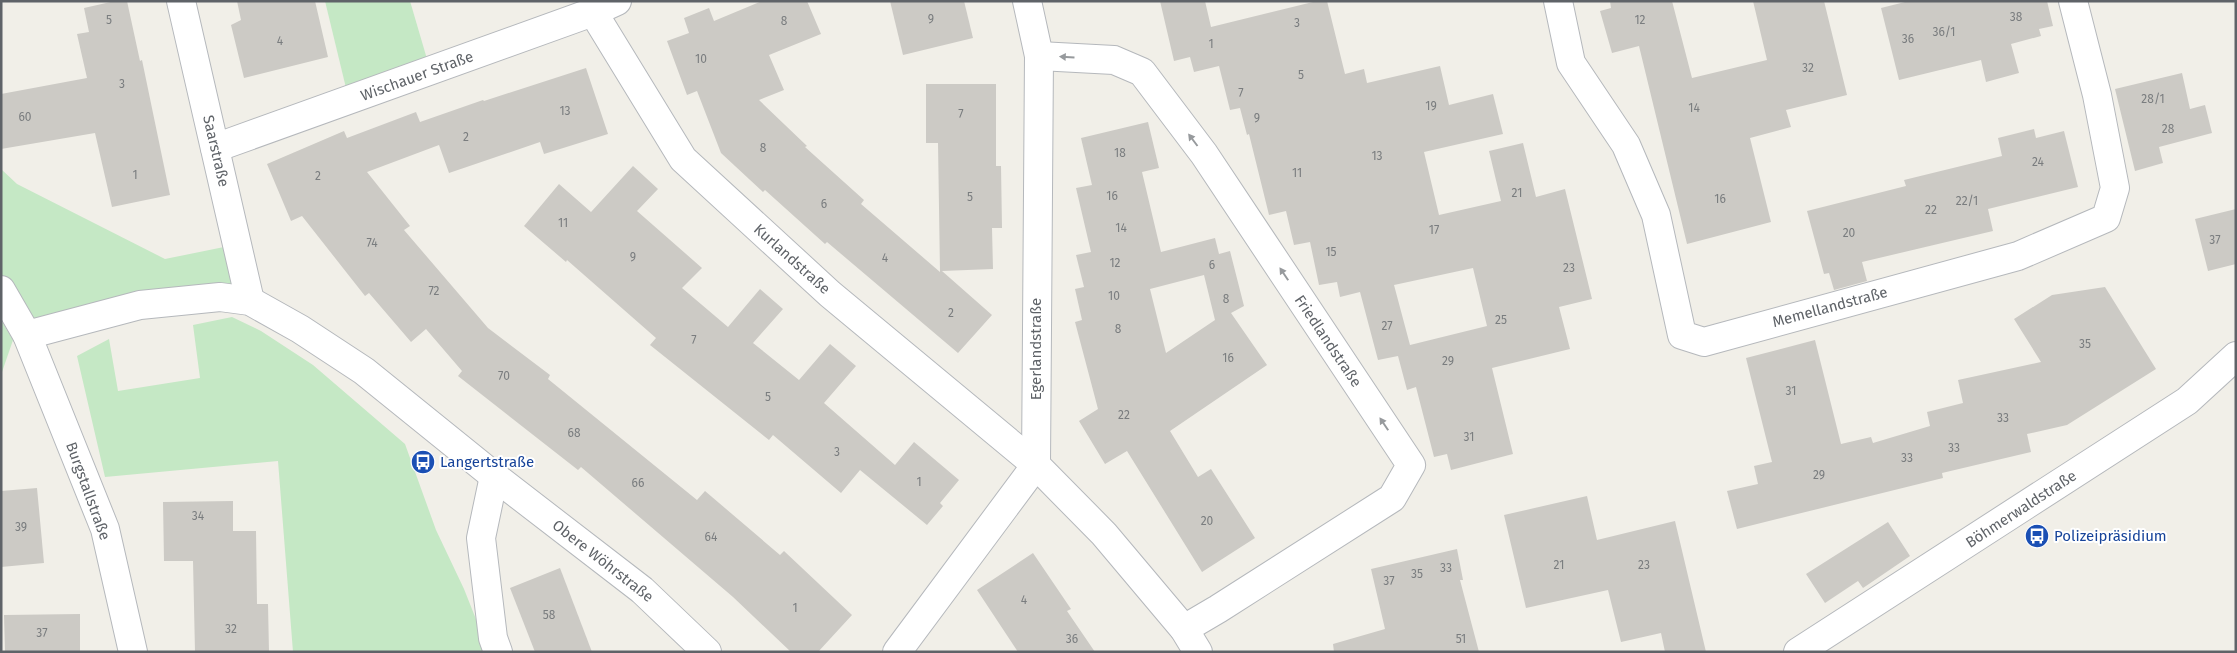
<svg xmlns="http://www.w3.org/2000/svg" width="2237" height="653" viewBox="0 0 2237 653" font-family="'Fira Sans',sans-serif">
<rect width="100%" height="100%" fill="#f1efe8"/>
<g fill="#c5e8c5">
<polygon points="325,1 410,1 427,59 346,88"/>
<polygon points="1,169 17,184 165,259 229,246 242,291 31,326 1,273"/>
<polygon points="232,317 261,331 313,365 405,444 436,530 464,589 489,652 293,652 278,461 105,477 77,356 109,339 118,391 200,378 193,325"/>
<polygon points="1,320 13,340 1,375"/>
</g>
<g fill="#cccac5" fill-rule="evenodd">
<polygon points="115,1 127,1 140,61 142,60 170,195 112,207 95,133 1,149 1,94 87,78 77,34 89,32 84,8"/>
<polygon points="237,1 315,1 328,57 244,78 231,25 241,20"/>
<polygon points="762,1 807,1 821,34 769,55 784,90 759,100 807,146 805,147 864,200 861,204 940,272 938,143 926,143 926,84 996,84 996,166 1001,166 1002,228 992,228 993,269 942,271 992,315 958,353 827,242 825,244 765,190 763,192 721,153 697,91 687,95 667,41 689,33 684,18 709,8 714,21"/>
<polygon points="890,1 964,1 973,38 903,55"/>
<path d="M1160,1H1205L1211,27L1317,1H1327L1345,74L1364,69L1367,83L1440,66L1449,105L1493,94L1503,134L1424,152L1439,215L1501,201L1489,151L1523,143L1536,197L1565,189L1592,299L1559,307L1570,349L1492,368L1513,454L1451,470L1447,454L1434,457L1416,387L1407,390L1398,356L1378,360L1360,292L1340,297L1337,282L1319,285L1310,242L1294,245L1286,211L1269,215L1249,134L1247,135L1240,108L1230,110L1219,66L1194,72L1190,57L1174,61ZM1473,268L1487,326L1410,345L1394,285Z"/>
<polygon points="1610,1 1672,1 1692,78 1767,60 1753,1 1824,1 1847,95 1786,110 1791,127 1750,138 1771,222 1687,244 1639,46 1612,53 1600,11 1611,8"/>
<polygon points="1909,1 2047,1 2053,26 2039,29 2041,36 2011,44 2019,73 1986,82 1981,60 1899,80 1881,8"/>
<polygon points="586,68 608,134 544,154 540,142 449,173 439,145 367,172 410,226 404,230 488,328 550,375 548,379 697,500 705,491 780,555 784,551 852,615 818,652 791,652 733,597 581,467 578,470 458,376 462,371 426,329 411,342 369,293 365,296 302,216 291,221 267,164 344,131 347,138 416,112 420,122 483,100 484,101"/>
<polygon points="2182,73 2190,109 2205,105 2212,133 2159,147 2163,163 2135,171 2115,89"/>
<path d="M1148,122L1159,168L1142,172L1161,252L1215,238L1219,254L1230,251L1244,306L1231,313L1267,365L1170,431L1198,477L1211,469L1255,538L1202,572L1127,451L1105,464L1079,421L1098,409L1075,322L1082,320L1075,289L1084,287L1076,255L1091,252L1076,188L1092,185L1081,138ZM1204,275L1215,320L1166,353L1150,289Z"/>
<polygon points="2034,129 2036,138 2064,131 2078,187 1988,209 1993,231 1862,262 1867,281 1834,290 1829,273 1824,274 1807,211 1906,186 1904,180 2002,156 1998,138"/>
<polygon points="633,166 658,189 637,211 702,268 682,288 728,327 760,289 783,309 753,343 799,380 830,344 856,366 824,403 895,465 914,442 959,480 940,503 943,506 927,525 860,470 841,493 773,435 769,440 650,345 656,338 567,260 566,262 524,226 559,184 591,212"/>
<polygon points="2236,209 2236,264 2208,271 2195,219"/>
<polygon points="2105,287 2156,369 2067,425 2027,434 2031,452 1942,473 1943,478 1737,529 1727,491 1758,484 1754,466 1772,462 1746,358 1815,340 1841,444 1871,437 1873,443 1930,426 1927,412 1963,403 1958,380 2041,362 2014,319 2052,295"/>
<polygon points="37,488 44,563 1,567 1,491"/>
<polygon points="1587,496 1597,540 1675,521 1706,652 1665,652 1661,633 1621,642 1608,590 1526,608 1504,515"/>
<polygon points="233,501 233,531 256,531 257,604 268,604 269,652 195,652 193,561 164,561 163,502"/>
<polygon points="1888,522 1910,556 1863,588 1858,581 1825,603 1806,574"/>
<polygon points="1457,549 1463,580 1460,580 1479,652 1334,652 1333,644 1385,629 1371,569"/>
<polygon points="1033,553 1071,609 1067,611 1095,652 1018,652 977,590"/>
<polygon points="560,568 592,652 535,652 510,588"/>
<polygon points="80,614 80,652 5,652 4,615"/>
</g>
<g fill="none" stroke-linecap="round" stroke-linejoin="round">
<g stroke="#b5b8bc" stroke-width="30">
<g id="minor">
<polyline points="181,1 250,301"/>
<polyline points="1558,1 1571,63 1626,145 1656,215 1682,335 1704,342 2018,256 2106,218 2115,188 2097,95 2073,1"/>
<polyline points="593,12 683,159 830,294 1036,465 1104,534 1184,629 1198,652"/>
<polyline points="1039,56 1114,60 1142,72 1204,154 1411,465 1392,498 1218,609 1184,629"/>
<polyline points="215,148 593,12 617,1"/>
<polyline points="1,290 27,335 105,529 133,652"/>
<polyline points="27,335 140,305 220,297 250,301 300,329 364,371 494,476 642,590 707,652"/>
<polyline points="494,476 481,538 493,638 498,652"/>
<polyline points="897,652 1036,465 1039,56 1027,1"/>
<polyline points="1798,652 2187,401 2236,356"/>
</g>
</g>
<use href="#minor" stroke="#fff" stroke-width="28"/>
</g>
<defs><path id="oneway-solid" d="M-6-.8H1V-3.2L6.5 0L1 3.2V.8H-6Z" transform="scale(1.25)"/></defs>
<g fill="#979a9d">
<use href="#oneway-solid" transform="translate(1067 57) rotate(-177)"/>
<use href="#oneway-solid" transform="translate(1193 140) rotate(-127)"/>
<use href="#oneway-solid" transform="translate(1284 274) rotate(-124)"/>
<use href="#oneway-solid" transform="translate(1384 424) rotate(-124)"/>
</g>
<defs>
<g id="bus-disc" transform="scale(1.25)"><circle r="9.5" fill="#1a4fb4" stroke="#fff"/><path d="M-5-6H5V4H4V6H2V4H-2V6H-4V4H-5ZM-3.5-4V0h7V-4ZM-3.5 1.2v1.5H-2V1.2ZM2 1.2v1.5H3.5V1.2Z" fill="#fff"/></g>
</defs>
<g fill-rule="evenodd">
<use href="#bus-disc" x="423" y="462"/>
<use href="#bus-disc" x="2037" y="536"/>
</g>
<g text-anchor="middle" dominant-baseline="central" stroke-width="4" stroke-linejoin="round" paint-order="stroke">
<g font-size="12" fill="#7a7d7f">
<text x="2016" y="17">38</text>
<text x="931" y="19">9</text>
<text x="109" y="20">5</text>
<text x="1640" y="20">12</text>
<text x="784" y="21">8</text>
<text x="1297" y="23">3</text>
<text x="1944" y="32">36/1</text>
<text x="1908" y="39">36</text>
<text x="280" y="41">4</text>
<text x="1211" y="44">1</text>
<text x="701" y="59">10</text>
<text x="1808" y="68">32</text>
<text x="1301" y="75">5</text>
<text x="122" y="84">3</text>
<text x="1241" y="93">7</text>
<text x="2153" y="99">28/1</text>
<text x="1431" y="106">19</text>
<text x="1694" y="108">14</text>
<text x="565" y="111">13</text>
<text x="961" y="114">7</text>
<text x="25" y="117">60</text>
<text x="1257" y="118">9</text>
<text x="2168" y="129">28</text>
<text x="466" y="137">2</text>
<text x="763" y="148">8</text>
<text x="1120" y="153">18</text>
<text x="1377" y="156">13</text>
<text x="2038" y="162">24</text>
<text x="1297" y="173">11</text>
<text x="135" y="175">1</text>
<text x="318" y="176">2</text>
<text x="1517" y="193">21</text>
<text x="1112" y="196">16</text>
<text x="970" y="197">5</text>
<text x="1720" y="199">16</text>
<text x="1967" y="201">22/1</text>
<text x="824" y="204">6</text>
<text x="1931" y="210">22</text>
<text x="563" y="223">11</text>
<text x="1121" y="228">14</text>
<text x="1434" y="230">17</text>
<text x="1849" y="233">20</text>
<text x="2215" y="240">37</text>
<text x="372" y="243">74</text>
<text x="1331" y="252">15</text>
<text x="633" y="257">9</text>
<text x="885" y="258">4</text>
<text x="1115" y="263">12</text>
<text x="1212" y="265">6</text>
<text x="1569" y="268">23</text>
<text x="434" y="291">72</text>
<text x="1114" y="296">10</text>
<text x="1226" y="299">8</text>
<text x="951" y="313">2</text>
<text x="1501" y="320">25</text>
<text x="1387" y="326">27</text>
<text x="1118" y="329">8</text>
<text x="694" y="340">7</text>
<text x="2085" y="344">35</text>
<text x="1228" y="358">16</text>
<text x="1448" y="361">29</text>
<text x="504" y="376">70</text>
<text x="1791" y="391">31</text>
<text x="768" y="397">5</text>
<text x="1124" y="415">22</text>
<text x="2003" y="418">33</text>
<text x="574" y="433">68</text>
<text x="1469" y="437">31</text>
<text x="1954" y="448">33</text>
<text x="837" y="452">3</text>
<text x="1907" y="458">33</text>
<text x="1819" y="475">29</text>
<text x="919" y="482">1</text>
<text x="638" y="483">66</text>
<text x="198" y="516">34</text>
<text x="1207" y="521">20</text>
<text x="21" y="527">39</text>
<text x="711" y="537">64</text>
<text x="1559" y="565">21</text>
<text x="1644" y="565">23</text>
<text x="1446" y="568">33</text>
<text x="1417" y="574">35</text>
<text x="1389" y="581">37</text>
<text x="1024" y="600">4</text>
<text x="795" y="608">1</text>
<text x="549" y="615">58</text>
<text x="231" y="629">32</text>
<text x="42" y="633">37</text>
<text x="1072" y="639">36</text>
<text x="1461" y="639">51</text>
</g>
<g font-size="15" fill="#5f6368" stroke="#fff">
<text transform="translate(417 76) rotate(-20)">Wischauer Straße</text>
<text transform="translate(216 151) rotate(77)">Saarstraße</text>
<text transform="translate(792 259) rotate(42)">Kurlandstraße</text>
<text transform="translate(1830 307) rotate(-15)">Memellandstraße</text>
<text transform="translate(1328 341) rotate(56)">Friedlandstraße</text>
<text transform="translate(1036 349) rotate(-90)">Egerlandstraße</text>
<text transform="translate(88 491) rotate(70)">Burgstallstraße</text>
<text transform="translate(2021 509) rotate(-33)">Böhmerwaldstraße</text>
<text transform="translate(603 561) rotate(38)">Obere Wöhrstraße</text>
</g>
<g font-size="15" fill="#164399" stroke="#fff" text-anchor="start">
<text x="440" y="462">Langertstraße</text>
<text x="2054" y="536">Polizeipräsidium</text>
</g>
</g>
<rect width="2237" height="653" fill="none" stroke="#5f6368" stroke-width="5"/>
</svg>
